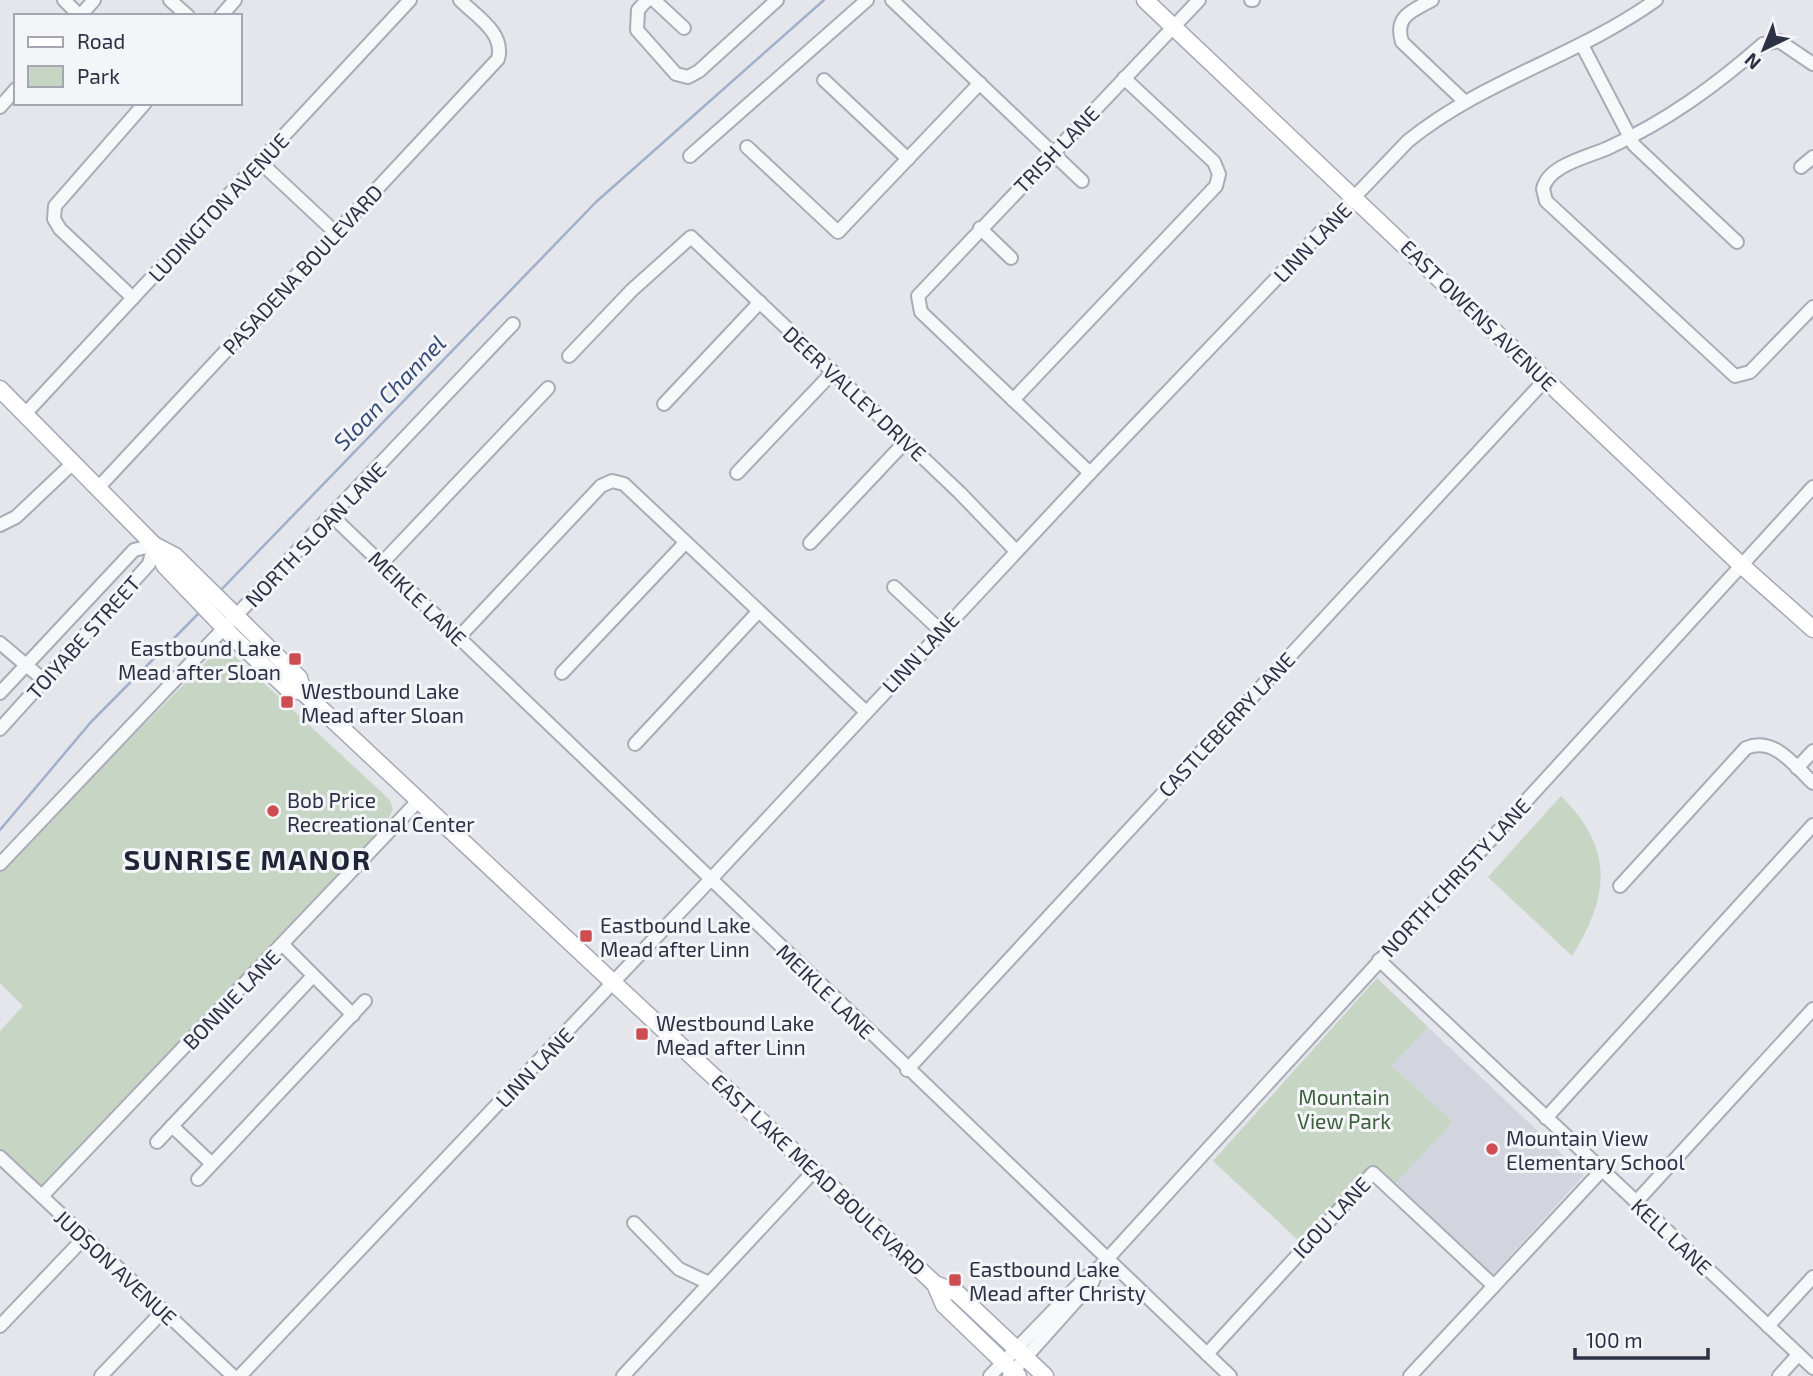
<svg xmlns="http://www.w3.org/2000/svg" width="1813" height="1376" viewBox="0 0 1813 1376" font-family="'Exo 2',sans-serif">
<rect width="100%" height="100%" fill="#e4e6ec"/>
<polygon fill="#d2d5de" points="1428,1027 1584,1175 1491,1277 1394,1185 1453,1122 1392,1066"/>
<g fill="#c7d5c5">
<polygon points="226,648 390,800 393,809 388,820 165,1068 42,1196 0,1157 0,1031 23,1006 0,983 0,870 216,652"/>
<path d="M1561,796C1614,849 1610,895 1572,956L1488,877Z"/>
<polygon points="1377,978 1428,1027 1392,1066 1453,1122 1394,1185 1373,1165 1301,1243 1213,1161"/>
</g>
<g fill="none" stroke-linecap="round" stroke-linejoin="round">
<g stroke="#a0afcb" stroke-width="2.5">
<polyline points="220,591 596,202 824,0"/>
<polyline points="0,830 91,722 201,611"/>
</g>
<g stroke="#a9acb6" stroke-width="16">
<g id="minor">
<polyline points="64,0 80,16"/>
<polyline points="170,0 188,16"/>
<polyline points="647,0 638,10 637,30 676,74 688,77 699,71 777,0"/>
<polyline points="654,0 684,28"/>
<polyline points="892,0 1082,181"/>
<polyline points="1251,0 1253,0"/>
<path d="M1432,0C1412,11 1394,16 1402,42L1464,101"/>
<polyline points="80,16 94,0"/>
<polyline points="221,16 235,0"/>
<polyline points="1582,45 1634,145 1737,242"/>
<path d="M1813,64L1779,41L1763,44C1715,86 1667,121 1608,148C1588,157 1548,165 1543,189L1546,201L1735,376L1750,372L1813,307"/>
<polyline points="824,80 908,159"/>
<polyline points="0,107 16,89"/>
<polyline points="747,147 838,232 980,83"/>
<polyline points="690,156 867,0"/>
<polyline points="260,162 336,233"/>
<polyline points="1801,167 1813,157"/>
<polyline points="980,228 1011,258"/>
<polyline points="133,298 60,229 54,219 55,206 145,103"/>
<polyline points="569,356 632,290 691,237 960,493 1016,551"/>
<polyline points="1013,400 1216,186 1219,174 1214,162 1124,78"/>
<polyline points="664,404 760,302"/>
<polyline points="25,414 410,0"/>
<polyline points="737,473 833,372"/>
<polyline points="1090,473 921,312 918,296 1199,0"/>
<path d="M98,488L498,59C505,33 477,17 460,0"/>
<polyline points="333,517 1230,1376"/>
<polyline points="0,525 16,517 73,463"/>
<polyline points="810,543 906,441"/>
<polyline points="382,563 548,388"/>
<polyline points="894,587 941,631"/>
<polyline points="459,637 601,486 612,481 624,484 865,711"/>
<polyline points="0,643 45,681"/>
<polyline points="562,673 685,543"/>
<polyline points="0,693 134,550 154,545 149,564 0,729"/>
<polyline points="635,744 758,612"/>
<polyline points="1797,768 1813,751"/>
<polyline points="0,864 513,324"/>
<path d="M1620,886L1746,748C1774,736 1794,765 1813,783"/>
<polyline points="283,945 353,1015"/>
<polyline points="1379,960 1813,1368"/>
<polyline points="907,1070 1546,379"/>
<polyline points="1546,1118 1813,825"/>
<polyline points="172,1126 211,1163"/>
<polyline points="157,1142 313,976"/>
<polyline points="0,1157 233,1376"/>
<polyline points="198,1179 365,1001"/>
<polyline points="42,1196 419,800"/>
<polyline points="1636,1202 1813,1009"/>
<polyline points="634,1223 679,1269 709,1283"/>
<polyline points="0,1326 85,1237"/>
<polyline points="1768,1326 1813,1277"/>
<polyline points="1207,1354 1373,1173 1494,1286"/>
<polyline points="101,1376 163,1311"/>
<path d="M240,1376L711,879L1090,473L1408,141C1483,80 1578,56 1656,0"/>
<polyline points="623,1376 815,1170"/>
<polyline points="990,1376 1086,1277 1099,1268 1813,487"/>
<polyline points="1009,1376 1092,1283 1098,1268"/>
<polyline points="1410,1376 1602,1170"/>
<polyline points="1779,1376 1798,1355"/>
</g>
</g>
<g stroke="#a3a9b7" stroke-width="19">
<g id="major">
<polyline points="1145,0 1741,565 1813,629"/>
<polyline points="0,389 154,545 165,566 234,638 288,689 303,692"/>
<polyline points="154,545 175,556 299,678 303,692 935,1284 957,1293 1045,1376"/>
<polyline points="935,1284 944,1305 1018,1376"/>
</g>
</g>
<use href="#minor" stroke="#f7f8fa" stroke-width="12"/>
<use href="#major" stroke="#fff" stroke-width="16"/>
</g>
<g fill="#cd4d50" stroke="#f4f5f9" stroke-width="2.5">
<rect x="288" y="652" width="14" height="14" rx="3.5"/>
<rect x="280" y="695" width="14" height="14" rx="3.5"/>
<circle cx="273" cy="811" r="7"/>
<rect x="579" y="929" width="14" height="14" rx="3.5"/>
<rect x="635" y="1027" width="14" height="14" rx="3.5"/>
<circle cx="1492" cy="1149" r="7"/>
<rect x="948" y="1273" width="14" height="14" rx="3.5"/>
</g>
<g text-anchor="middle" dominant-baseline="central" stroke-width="6" stroke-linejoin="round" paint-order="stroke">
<g font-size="21" fill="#2c3144" stroke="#f4f5f9">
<text transform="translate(1056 149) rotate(-46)">TRISH LANE</text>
<text transform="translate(218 207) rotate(-47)">LUDINGTON AVENUE</text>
<text transform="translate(1312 242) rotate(-46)">LINN LANE</text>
<text transform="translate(302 269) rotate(-47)">PASADENA BOULEVARD</text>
<text transform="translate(1479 315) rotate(44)">EAST OWENS AVENUE</text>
<text transform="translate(855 393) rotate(43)">DEER VALLEY DRIVE</text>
<text transform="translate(315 534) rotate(-46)">NORTH SLOAN LANE</text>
<text transform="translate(418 598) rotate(44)">MEIKLE LANE</text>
<text transform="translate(83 637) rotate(-48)">TOIYABE STREET</text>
<text transform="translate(920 652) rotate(-47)">LINN LANE</text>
<text transform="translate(1226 724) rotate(-47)">CASTLEBERRY LANE</text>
<text transform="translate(1455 877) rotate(-47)">NORTH CHRISTY LANE</text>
<text transform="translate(826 991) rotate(44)">MEIKLE LANE</text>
<text transform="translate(231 999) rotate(-46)">BONNIE LANE</text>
<text transform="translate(534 1067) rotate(-46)">LINN LANE</text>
<text transform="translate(819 1174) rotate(43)">EAST LAKE MEAD BOULEVARD</text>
<text transform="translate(1331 1217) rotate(-47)">IGOU LANE</text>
<text transform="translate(1672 1236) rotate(43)">KELL LANE</text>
<text transform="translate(116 1267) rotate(43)">JUDSON AVENUE</text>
</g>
<g font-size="21" fill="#2c3144" stroke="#f4f5f9" text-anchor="start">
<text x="281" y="647" text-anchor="end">Eastbound Lake<tspan x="281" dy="24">Mead after Sloan</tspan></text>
<text x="301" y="690">Westbound Lake<tspan x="301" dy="24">Mead after Sloan</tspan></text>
<text x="287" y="799">Bob Price<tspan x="287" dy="24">Recreational Center</tspan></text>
<text x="600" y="924">Eastbound Lake<tspan x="600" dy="24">Mead after Linn</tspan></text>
<text x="656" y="1022">Westbound Lake<tspan x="656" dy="24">Mead after Linn</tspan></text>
<text x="1506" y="1137">Mountain View<tspan x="1506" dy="24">Elementary School</tspan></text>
<text x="969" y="1268">Eastbound Lake<tspan x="969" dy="24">Mead after Christy</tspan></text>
</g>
<g font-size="21" fill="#3b6039" stroke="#f4f5f9">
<text x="1344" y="1096">Mountain<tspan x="1344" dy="24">View Park</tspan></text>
</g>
<g font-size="23" font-style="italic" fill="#364b78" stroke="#f4f5f9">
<text transform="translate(389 392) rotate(-46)">Sloan Channel</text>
</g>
<g font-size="28" font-weight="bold" letter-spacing="2" fill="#1e2335" stroke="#f4f5f9">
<text x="248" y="859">SUNRISE MANOR</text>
</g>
</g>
<rect x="14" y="14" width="228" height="91" fill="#f4f5f9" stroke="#a4a7b1" stroke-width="2"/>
<rect x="28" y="37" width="35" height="10" fill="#ffffff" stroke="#a4a7b1" stroke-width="2"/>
<text x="77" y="49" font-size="21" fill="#2c3144">Road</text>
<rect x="28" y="66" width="35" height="21" fill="#c7d5c5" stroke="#a4a7b1" stroke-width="2"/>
<text x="77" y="84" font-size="21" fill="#2c3144">Park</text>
<g transform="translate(1764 49) rotate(223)" stroke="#f4f5f9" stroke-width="5" paint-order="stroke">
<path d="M0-5L12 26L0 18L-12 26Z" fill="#2c3144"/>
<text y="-10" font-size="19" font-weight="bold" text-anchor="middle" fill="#2c3144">N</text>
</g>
<path d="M1575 1348v10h133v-10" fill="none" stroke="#2c3144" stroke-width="3.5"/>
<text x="1586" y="1348" font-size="21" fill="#2c3144" stroke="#f4f5f9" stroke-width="5" paint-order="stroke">100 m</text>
</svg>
